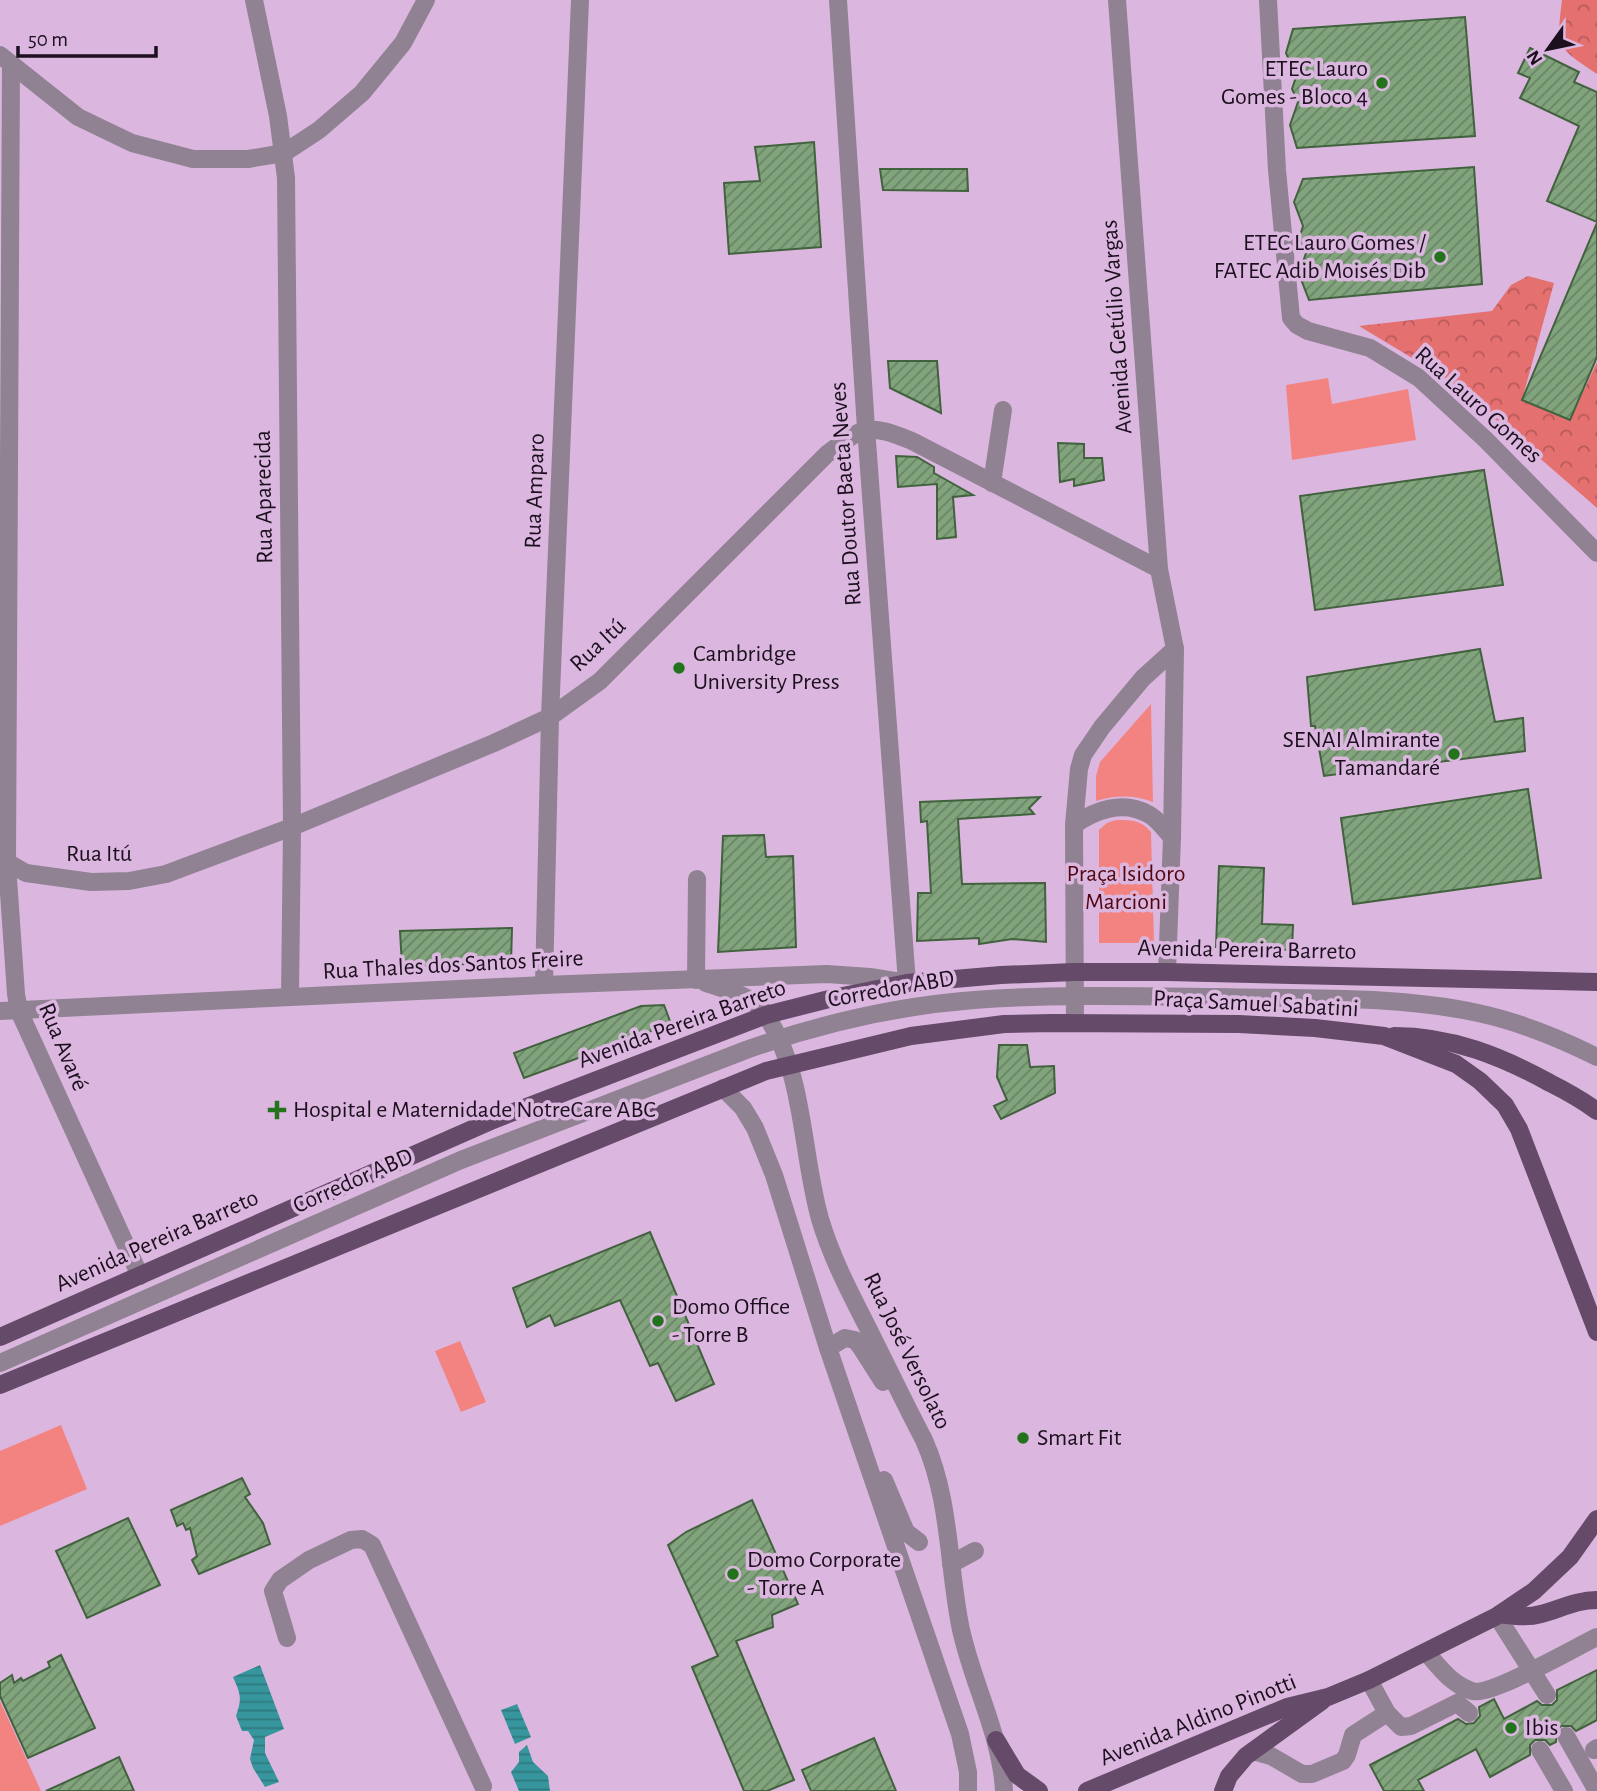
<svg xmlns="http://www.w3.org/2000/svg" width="1597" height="1791" viewBox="0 0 1597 1791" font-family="'Alegreya Sans',sans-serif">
<defs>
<pattern id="forest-crowns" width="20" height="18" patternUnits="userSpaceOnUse" patternTransform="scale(1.75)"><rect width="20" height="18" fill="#e4706f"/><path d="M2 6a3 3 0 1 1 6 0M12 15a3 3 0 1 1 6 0" fill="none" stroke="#b85a5b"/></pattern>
<pattern id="water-rules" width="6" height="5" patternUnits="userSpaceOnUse" patternTransform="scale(1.75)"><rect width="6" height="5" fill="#37969d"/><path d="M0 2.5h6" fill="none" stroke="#2e797f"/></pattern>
<pattern id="building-hatch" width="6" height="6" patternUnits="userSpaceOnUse" patternTransform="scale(1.75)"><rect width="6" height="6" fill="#81a47d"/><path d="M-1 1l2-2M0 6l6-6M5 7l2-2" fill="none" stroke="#698466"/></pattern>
</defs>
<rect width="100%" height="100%" fill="#dbb7e0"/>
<g fill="#f38381">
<polygon points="1328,378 1332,404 1408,389 1416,440 1292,460 1286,385"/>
<path d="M1151,704L1153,802C1133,795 1117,795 1096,801V776L1100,762Z"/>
<path d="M1116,820C1132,820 1141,820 1151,832L1154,943H1099V830L1107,823Z"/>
<polygon points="460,1341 486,1402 461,1412 435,1351"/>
<polygon points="61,1425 87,1489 0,1526 0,1451"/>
<polygon points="0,1701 41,1791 0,1791"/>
</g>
<g fill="url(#forest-crowns)">
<path d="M1562,0H1597V74C1557,47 1556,48 1562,0Z"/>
<polygon points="1528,276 1554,283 1522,400 1570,420 1597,362 1597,508 1452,382 1359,326 1492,311 1511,285"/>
</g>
<g fill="url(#water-rules)">
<path d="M260,1665L284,1729L265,1737V1753L279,1782L265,1787L253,1768L250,1759L254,1740L248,1731H242L236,1716C242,1698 241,1695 233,1677Z"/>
<polygon points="517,1704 531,1737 515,1744 501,1710"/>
<polygon points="527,1745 533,1762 548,1776 550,1791 519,1791 511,1772 519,1762 519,1752"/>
</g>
<g fill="url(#building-hatch)" stroke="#41623d" stroke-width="2">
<polygon points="1465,17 1475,136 1297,148 1290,125 1298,102 1292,89 1296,77 1286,53 1293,29"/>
<polygon points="1530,48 1579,72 1574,82 1597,92 1597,222 1547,201 1579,126 1520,98 1530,78 1518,73"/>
<polygon points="814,142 821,247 729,254 724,183 760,181 755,147"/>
<polygon points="1474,167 1482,284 1309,300 1299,274 1306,253 1299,239 1303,226 1294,202 1303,179"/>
<polygon points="880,169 967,169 968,191 883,190"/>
<polygon points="1597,223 1597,357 1570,420 1522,400"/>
<polygon points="888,361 937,361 941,413 890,388"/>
<polygon points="1058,443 1084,444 1084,458 1102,458 1104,480 1074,486 1074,479 1060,482"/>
<polygon points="896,456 917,457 934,467 934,473 973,495 953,497 956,537 937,539 937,484 898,487"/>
<polygon points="1484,470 1503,585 1315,610 1300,496"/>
<polygon points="1480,649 1495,722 1523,718 1525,751 1438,762 1439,770 1394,775 1392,767 1324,776 1315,726 1311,726 1307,677"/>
<polygon points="1528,789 1541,878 1353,904 1341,818"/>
<polygon points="1040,797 1029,808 1034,814 958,819 962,884 1045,883 1046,942 1012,939 979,944 979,938 917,941 918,893 931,893 927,821 921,822 920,802"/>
<polygon points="764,835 766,857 793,856 796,947 718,952 723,836"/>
<polygon points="1219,866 1264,868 1262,924 1293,925 1292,950 1216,947"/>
<polygon points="512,928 511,963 402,966 400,931"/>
<polygon points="664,1005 671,1024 524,1078 514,1053 641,1006"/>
<polygon points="999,1045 1027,1045 1030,1067 1054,1066 1055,1093 1001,1119 994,1106 1007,1100 997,1077"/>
<polygon points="650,1232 714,1384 676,1401 658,1363 650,1366 620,1300 555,1326 550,1315 527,1327 513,1288"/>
<polygon points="242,1478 250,1494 245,1497 263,1523 270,1544 199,1574 192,1560 197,1556 190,1528 186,1530 183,1523 177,1526 171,1510"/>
<polygon points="752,1500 798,1604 772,1615 773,1627 736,1641 794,1780 767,1791 744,1791 692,1667 718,1656 668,1545 686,1532"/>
<polygon points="128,1518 160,1585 87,1618 56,1551"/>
<polygon points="61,1655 95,1728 28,1758 0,1696 0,1683 12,1675 14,1683 21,1678 23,1681 50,1667 48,1662"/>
<polygon points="1597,1670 1597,1720 1576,1731 1571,1726 1561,1726 1556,1731 1556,1742 1550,1745 1545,1740 1535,1740 1530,1745 1530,1755 1490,1777 1476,1749 1418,1780 1424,1791 1384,1791 1370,1765 1458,1719 1466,1724 1474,1723 1480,1716 1479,1707 1494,1699 1504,1719 1537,1701 1542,1705 1552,1705 1557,1700 1557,1690"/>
<polygon points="874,1738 896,1791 811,1791 802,1770"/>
<polygon points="119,1757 134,1791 46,1791 96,1768"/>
</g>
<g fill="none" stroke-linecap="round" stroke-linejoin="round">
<g stroke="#918293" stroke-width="18">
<polyline points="254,0 278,116 286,178 292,827 290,997"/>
<polyline points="1117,0 1159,569 1175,649 1172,837 1167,972"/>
<polyline points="1268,0 1277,170 1291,318 1297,325 1308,331 1370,348 1419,378 1486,440 1597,553"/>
<polyline points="0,55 78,117 132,143 193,159 248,159 284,153 319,130 362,93 403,43 426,0"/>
<polyline points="11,65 7,864 16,994 19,1011 140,1276"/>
<polyline points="992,483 1003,410"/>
<path d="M1074,825C1095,810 1123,800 1148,814C1157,818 1165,830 1172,837"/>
<path d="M0,858L26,873L91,882L129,881L166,874L292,827L494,743L550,717L600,681L827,454C864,426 867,423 912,441L1159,569"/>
<polyline points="696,980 697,879"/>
<path d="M706,983C726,990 753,995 766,1015C805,1075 801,1151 820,1219C831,1256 849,1291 867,1326C886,1364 904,1402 924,1440C950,1498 948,1563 960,1625C971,1681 1001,1733 1004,1791"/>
<polyline points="544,985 550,717 580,0"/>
<polyline points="0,1011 544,985 827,974 870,977 907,983 866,428 838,0"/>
<polyline points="1075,1023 1074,825 1079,769 1083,755 1102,727 1143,678 1175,649"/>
<polyline points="723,1088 743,1108 755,1128 774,1175 828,1348 960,1734 968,1772 968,1791"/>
<polyline points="828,1348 845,1338 855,1340 860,1346 883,1382"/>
<path d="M0,1363L461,1160L746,1050C819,1024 897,1006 974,1000C1055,994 1137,996 1218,997C1303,999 1395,995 1478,1013C1520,1022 1559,1038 1597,1057"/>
<polyline points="884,1480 906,1532 919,1542"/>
<polyline points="951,1564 975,1551"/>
<polyline points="1497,1616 1547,1695"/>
<polyline points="287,1638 273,1591 280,1580 309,1560 351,1540 362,1539 372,1545 483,1786"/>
<path d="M1426,1652C1439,1667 1452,1685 1472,1691C1490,1697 1576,1647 1597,1637"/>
<polyline points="1369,1680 1387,1713 1401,1727 1411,1726 1457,1703 1469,1713"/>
<polyline points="1566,1736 1597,1791"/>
<polyline points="1540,1750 1564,1791"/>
<polyline points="1594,1750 1597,1748"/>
<polyline points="1253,1751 1271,1756 1302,1774 1312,1774 1343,1761 1347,1755 1353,1735 1387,1713"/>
</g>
<g stroke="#654a69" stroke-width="18">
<path d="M1394,1036C1451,1036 1501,1056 1550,1083C1566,1091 1582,1100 1597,1111"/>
<polyline points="0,1337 493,1120 766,1015 833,998 907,983 1001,975 1074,972 1167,972 1597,982"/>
<polyline points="0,1385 766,1071 911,1036 1004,1024 1052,1023 1239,1024 1315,1028 1384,1036 1456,1064 1480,1081 1505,1105 1519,1129 1597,1332"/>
<path d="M1500,1614C1513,1616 1527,1618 1541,1614C1560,1609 1576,1600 1597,1600"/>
<polyline points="996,1740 1017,1775 1039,1791"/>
<polyline points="1087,1791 1287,1707 1328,1697 1369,1680 1497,1616 1534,1591 1570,1557 1597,1519"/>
<polyline points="1223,1791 1229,1776 1246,1756 1322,1701"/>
</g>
</g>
<g fill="#22731c" stroke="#dbb7e0" stroke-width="2.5">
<circle cx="1382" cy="83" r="7"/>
<circle cx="1440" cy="257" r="7"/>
<circle cx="679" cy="668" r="7"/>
<circle cx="1454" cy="754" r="7"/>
<path d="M273.5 1099.5h7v7h7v7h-7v7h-7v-7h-7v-7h7z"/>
<circle cx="658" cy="1321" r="7"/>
<circle cx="1023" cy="1438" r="7"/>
<circle cx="733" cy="1574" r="7"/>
<circle cx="1511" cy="1728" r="7"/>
</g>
<g text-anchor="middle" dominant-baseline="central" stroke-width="7" stroke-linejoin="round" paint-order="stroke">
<g font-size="24" fill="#1c0f1e" stroke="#dbb7e0" text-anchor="start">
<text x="1368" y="69" text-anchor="end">ETEC Lauro<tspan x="1368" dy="28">Gomes - Bloco 4</tspan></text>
<text x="1426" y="243" text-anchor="end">ETEC Lauro Gomes /<tspan x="1426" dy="28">FATEC Adib Moisés Dib</tspan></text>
<text x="693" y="654">Cambridge<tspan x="693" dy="28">University Press</tspan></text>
<text x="1440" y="740" text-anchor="end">SENAI Almirante<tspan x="1440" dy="28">Tamandaré</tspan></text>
<text x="293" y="1110">Hospital e Maternidade NotreCare ABC</text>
<text x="672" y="1307">Domo Office<tspan x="672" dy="28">- Torre B</tspan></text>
<text x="1037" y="1438">Smart Fit</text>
<text x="747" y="1560">Domo Corporate<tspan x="747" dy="28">- Torre A</tspan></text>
<text x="1525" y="1728">Ibis</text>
</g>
<g font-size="24" fill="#1c0f1e" stroke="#dbb7e0">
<text transform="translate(1117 327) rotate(-94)">Avenida Getúlio Vargas</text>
<text transform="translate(1478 405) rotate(42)">Rua Lauro Gomes</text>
<text transform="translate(535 491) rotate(-88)">Rua Amparo</text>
<text transform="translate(846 494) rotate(-94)">Rua Doutor Baeta Neves</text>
<text transform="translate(264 497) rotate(-91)">Rua Aparecida</text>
<text transform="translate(598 645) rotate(-43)">Rua Itú</text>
<text x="99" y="854">Rua Itú</text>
<text transform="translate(1247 950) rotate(1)">Avenida Pereira Barreto</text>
<text transform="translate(453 965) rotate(-3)">Rua Thales dos Santos Freire</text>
<text transform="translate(891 989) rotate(-10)">Corredor ABD</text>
<text transform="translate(1256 1004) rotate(3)">Praça Samuel Sabatini</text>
<text transform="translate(682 1024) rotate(-20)">Avenida Pereira Barreto</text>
<text transform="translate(63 1047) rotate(67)">Rua Avaré</text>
<text transform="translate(353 1181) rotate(-24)">Corredor ABD</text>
<text transform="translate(157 1241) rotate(-24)">Avenida Pereira Barreto</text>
<text transform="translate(907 1351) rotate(64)">Rua José Versolato</text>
<text transform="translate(1198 1720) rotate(-22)">Avenida Aldino Pinotti</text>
</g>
<g font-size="24" fill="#520710" stroke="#dbb7e0">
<text x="1126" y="874">Praça Isidoro<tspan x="1126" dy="28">Marcioni</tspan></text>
</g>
</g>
<g transform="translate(1548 49) rotate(237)" stroke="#dbb7e0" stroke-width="5" paint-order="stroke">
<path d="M0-5L12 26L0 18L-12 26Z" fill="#1c0f1e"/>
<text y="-10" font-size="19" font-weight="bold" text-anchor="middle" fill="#1c0f1e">N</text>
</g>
<path d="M18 46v10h138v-10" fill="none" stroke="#1c0f1e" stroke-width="3.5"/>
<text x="28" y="46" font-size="21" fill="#1c0f1e" stroke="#dbb7e0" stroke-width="5" paint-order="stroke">50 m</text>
</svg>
